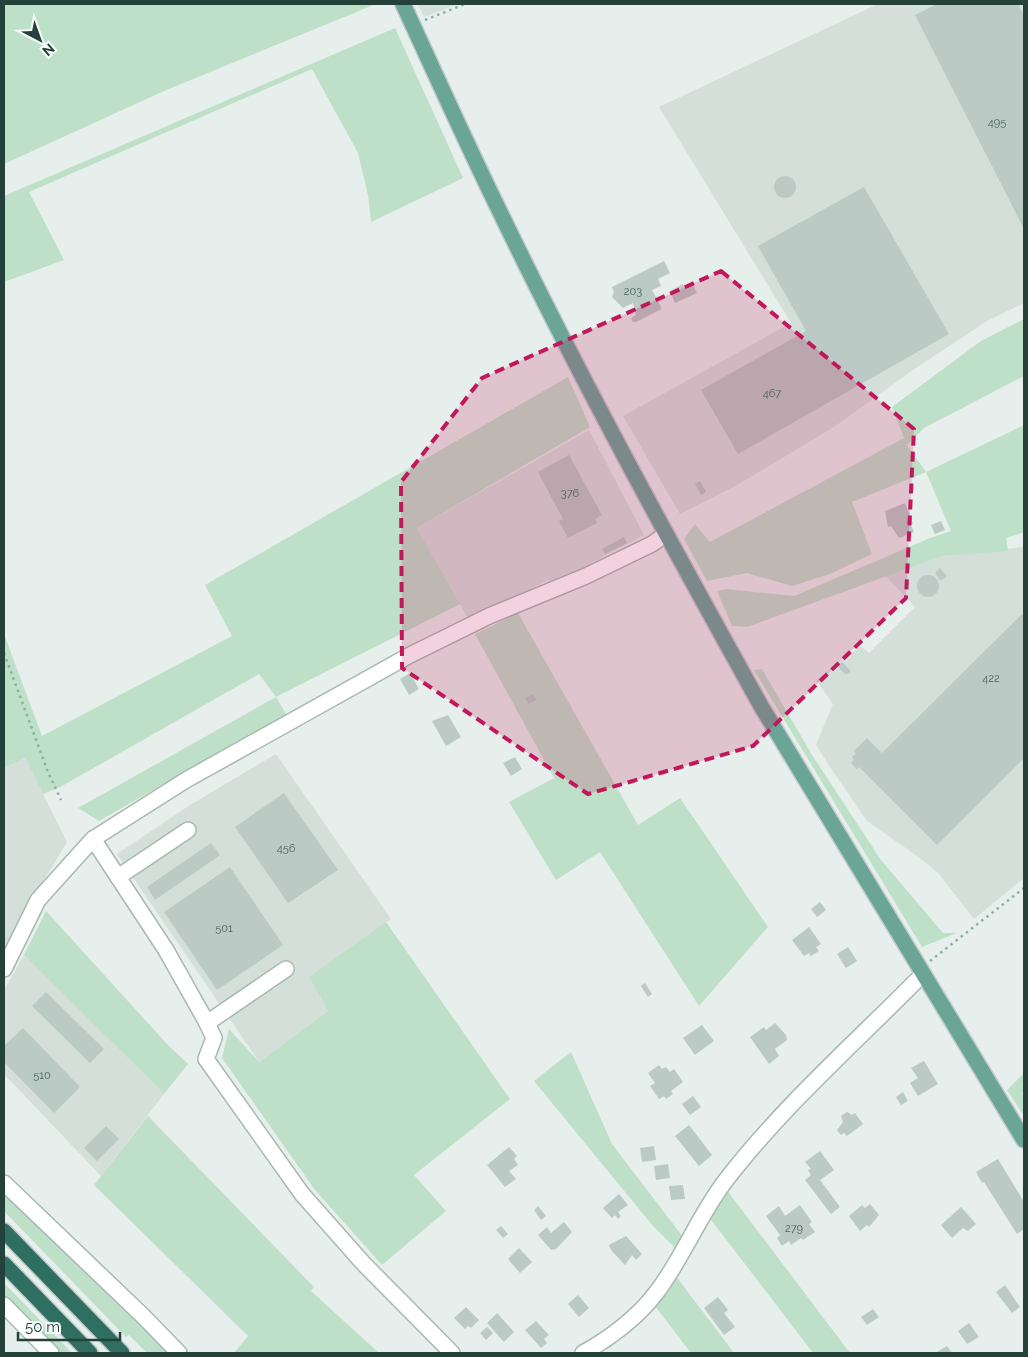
<svg xmlns="http://www.w3.org/2000/svg" width="1028" height="1357" viewBox="0 0 1028 1357" font-family="Raleway,sans-serif">
<rect width="100%" height="100%" fill="#e6efeb"/>
<g fill="#d4dfda">
<polygon points="418,4 458,4 424,17"/>
<polygon points="878,4 1024,4 1024,303 987,321 913,370 834,427 739,484 680,514 623,416 791,323 659,107"/>
<polygon points="589,430 644,535 551,584 548,580 469,620 417,528"/>
<polygon points="1024,547 1024,878 974,919 939,874 920,858 867,821 832,770 816,745 833,704 816,680 861,646 869,653 915,607 885,575 942,556"/>
<polygon points="276,754 391,919 309,977 328,1011 259,1062 117,854 190,805"/>
<polygon points="25,758 67,842 38,890 4,957 4,768"/>
<polygon points="24,955 164,1094 101,1176 4,1074 4,990"/>
</g>
<g fill="#bfe0c8">
<polygon points="4,4 376,4 164,91 4,164"/>
<polygon points="395,28 463,178 371,222 368,195 358,153 312,69 29,192 64,260 4,282 4,196"/>
<polygon points="1024,319 1024,376 924,428 907,445 926,472 1024,425 1024,532 1006,538 1008,551 942,556 747,627 732,626 717,591 726,589 794,596 930,538 951,531 926,472 852,502 872,554 830,574 792,586 747,573 707,581 684,539 695,524 710,542 904,438 892,407 981,341"/>
<polygon points="568,377 590,427 417,528 460,604 276,697 286,714 99,821 78,808 276,697 259,674 62,786 43,794 25,758 4,768 4,634 42,736 232,636 205,585"/>
<polygon points="518,613 638,825 680,798 768,927 699,1006 600,852 556,880 509,802 554,778 475,634"/>
<polygon points="762,669 812,755 881,860 943,933 957,933 922,947 754,670"/>
<polygon points="46,911 167,1044 188,1064 164,1094 24,955"/>
<polygon points="386,922 510,1099 414,1175 446,1211 382,1265 315,1190 222,1058 229,1029 259,1062 328,1011 309,977"/>
<polygon points="571,1052 612,1144 683,1237 675,1248 653,1226 534,1081"/>
<polygon points="1024,1073 1024,1091 1022,1093 1024,1098 1024,1116 1007,1090"/>
<polygon points="148,1116 314,1287 311,1291 379,1353 234,1353 248,1336 94,1185"/>
<polygon points="4,1188 173,1353 147,1353 129,1335 126,1337 4,1211"/>
<polygon points="726,1189 850,1353 813,1353 709,1217"/>
<polygon points="675,1275 734,1353 691,1353 655,1306"/>
<polygon points="4,1283 72,1353 56,1353 4,1299"/>
</g>
<g fill="#bbcac4">
<polygon points="937,4 1018,4 1024,16 1024,229 915,15"/>
<circle cx="785" cy="187" r="11"/>
<polygon points="864,187 949,334 738,454 701,390 806,331 758,246"/>
<polygon points="664,261 670,273 658,279 661,286 652,290 662,309 636,322 633,322 631,318 636,315 633,303 623,308 612,297 614,292 612,287"/>
<polygon points="692,283 697,293 675,303 670,291 683,284 684,287"/>
<polygon points="569,455 602,515 595,519 597,523 568,538 559,521 563,519 538,472"/>
<polygon points="700,481 706,492 701,495 695,484"/>
<polygon points="905,503 913,524 911,525 914,532 899,538 891,526 888,527 885,511"/>
<polygon points="941,521 945,530 935,534 931,525"/>
<polygon points="624,537 627,543 605,554 602,549"/>
<polygon points="940,568 947,576 941,581 935,573"/>
<circle cx="928" cy="586" r="11"/>
<polygon points="1022,614 1024,617 1024,758 937,845 859,767 857,769 851,763 854,760 852,757 856,754 854,751 867,738 882,753"/>
<polygon points="842,662 851,671 846,675 837,666"/>
<polygon points="410,673 419,689 409,695 400,679"/>
<polygon points="533,694 536,700 528,704 525,698"/>
<polygon points="448,715 461,737 446,746 432,721"/>
<polygon points="515,757 522,769 511,776 503,763"/>
<polygon points="284,793 338,870 288,903 235,827"/>
<polygon points="211,843 220,855 155,900 147,887"/>
<polygon points="230,867 283,945 217,990 164,912"/>
<polygon points="820,902 826,910 817,917 811,909"/>
<polygon points="809,927 821,944 816,947 819,951 811,956 809,953 804,956 792,940"/>
<polygon points="848,947 857,961 846,968 837,954"/>
<polygon points="645,983 652,994 648,997 641,986"/>
<polygon points="46,992 104,1049 90,1063 32,1006"/>
<polygon points="775,1023 786,1035 787,1040 775,1049 779,1056 769,1064 750,1037 764,1027 766,1030"/>
<polygon points="702,1025 714,1041 695,1055 683,1038"/>
<polygon points="23,1028 80,1087 54,1113 4,1062 4,1046"/>
<polygon points="924,1061 938,1084 918,1096 910,1083 918,1078 911,1068"/>
<polygon points="659,1065 662,1069 666,1067 670,1072 674,1069 683,1082 671,1091 673,1094 666,1099 664,1096 659,1099 650,1086 655,1083 648,1073"/>
<polygon points="903,1092 908,1101 901,1105 896,1097"/>
<polygon points="693,1096 701,1107 690,1115 682,1104"/>
<polygon points="847,1112 852,1115 855,1113 863,1124 847,1136 844,1133 841,1135 837,1130 843,1122 841,1116"/>
<polygon points="689,1125 712,1155 699,1166 675,1136"/>
<polygon points="106,1126 119,1139 97,1161 84,1148"/>
<polygon points="654,1146 656,1160 642,1162 640,1148"/>
<polygon points="509,1147 517,1156 514,1159 518,1165 509,1171 516,1179 505,1187 487,1165"/>
<polygon points="820,1151 834,1170 820,1180 840,1207 831,1214 805,1180 811,1175 808,1170 811,1169 805,1162"/>
<polygon points="998,1159 1024,1202 1024,1229 1017,1234 984,1182 982,1183 976,1172"/>
<polygon points="668,1164 670,1178 656,1180 654,1166"/>
<polygon points="683,1185 685,1199 671,1200 669,1186"/>
<polygon points="619,1194 628,1205 618,1212 621,1216 618,1219 615,1215 612,1218 603,1208"/>
<polygon points="870,1204 879,1215 869,1227 867,1225 860,1231 849,1216 862,1205 865,1208"/>
<polygon points="800,1205 812,1222 809,1224 815,1232 803,1240 801,1238 791,1245 789,1241 782,1246 777,1238 780,1235 766,1216 779,1206 785,1216"/>
<polygon points="538,1206 546,1216 541,1220 534,1210"/>
<polygon points="961,1207 976,1224 968,1231 963,1228 952,1238 941,1225"/>
<polygon points="564,1222 572,1232 556,1249 551,1250 538,1235 547,1227 551,1233"/>
<polygon points="501,1226 508,1234 503,1238 496,1230"/>
<polygon points="626,1236 642,1254 636,1260 632,1255 625,1265 611,1250 609,1245"/>
<polygon points="519,1248 532,1262 520,1273 508,1259"/>
<polygon points="1005,1285 1020,1307 1012,1313 996,1292"/>
<polygon points="578,1295 589,1308 579,1317 568,1304"/>
<polygon points="718,1297 728,1310 724,1313 735,1327 724,1335 704,1308"/>
<polygon points="466,1307 479,1320 471,1328 468,1326 465,1329 454,1318"/>
<polygon points="873,1309 879,1317 867,1325 861,1317"/>
<polygon points="497,1313 514,1332 504,1342 487,1323"/>
<polygon points="536,1321 549,1335 544,1339 547,1343 541,1348 525,1330"/>
<polygon points="969,1323 979,1337 967,1344 958,1331"/>
<polygon points="487,1327 493,1333 486,1340 480,1333"/>
<polygon points="947,1346 952,1353 935,1353"/>
</g>
<g fill="none" stroke-linecap="round" stroke-linejoin="round">
<g stroke="#a8b8b2" stroke-width="18">
<g id="minor">
<polyline points="93,839 166,950 207,1023 286,969"/>
<polyline points="118,877 188,830"/>
<polyline points="4,969 38,900 93,839 186,780 410,655 489,616 586,576 652,544 666,534"/>
<polyline points="207,1023 214,1038 206,1059 302,1194 363,1263 452,1353"/>
<polyline points="4,1183 143,1316 179,1353"/>
<polyline points="4,1305 51,1353"/>
<path d="M583,1353C609,1339 638,1317 656,1293C683,1258 699,1215 726,1180C784,1105 857,1041 923,974"/>
</g>
</g>
<g stroke="#c2cac8" stroke-width="18">
<path id="major" d="M403,4C435,73 466,143 500,212C581,380 671,544 761,706L1024,1140"/>
</g>
<g stroke="#c2cac8" stroke-width="18">
<g id="highway">
<polyline points="4,1231 122,1353"/>
<polyline points="4,1264 90,1353"/>
</g>
</g>
<g stroke="#86b3a5" stroke-width="2.5" stroke-dasharray="2.5 4" stroke-linecap="butt">
<polyline points="425,20 465,4"/>
<polyline points="4,653 48,772 61,800"/>
<polyline points="930,961 1024,888"/>
</g>
<use href="#minor" stroke="#fff" stroke-width="15"/>
<use href="#major" stroke="#6aa596" stroke-width="15"/>
<use href="#highway" stroke="#2f6f62" stroke-width="15"/>
</g>
<path fill="#c2185b" fill-opacity="0.2" stroke="#c2185b" stroke-width="4" stroke-dasharray="10 6" stroke-linejoin="round" d="M721,271L914,429L906,598L753,746L588,794L402,668L401,482L482,378Z"/>
<g text-anchor="middle" dominant-baseline="central" stroke-width="4" stroke-linejoin="round" paint-order="stroke">
<g font-size="11" fill="#4a645c">
<text x="997" y="122">495</text>
<text x="633" y="291">203</text>
<text x="772" y="393">467</text>
<text x="570" y="493">376</text>
<text x="991" y="678">422</text>
<text x="286" y="848">456</text>
<text x="224" y="928">501</text>
<text x="42" y="1075">510</text>
<text x="794" y="1228">279</text>
</g>
</g>
<rect width="1028" height="1357" fill="none" stroke="#24423a" stroke-width="10"/>
<g transform="translate(40 40) rotate(139)" stroke="#f7fbf9" stroke-width="4" paint-order="stroke">
<path d="M0-4L9 19L0 12L-9 19Z" fill="#24423a"/>
<text y="-8" font-size="14" font-weight="bold" text-anchor="middle" fill="#24423a">N</text>
</g>
<path d="M18 1332v8h102v-8" fill="none" stroke="#24423a" stroke-width="2.5"/>
<text x="25" y="1332" font-size="15" fill="#24423a" stroke="#f7fbf9" stroke-width="4" paint-order="stroke">50 m</text>
</svg>
